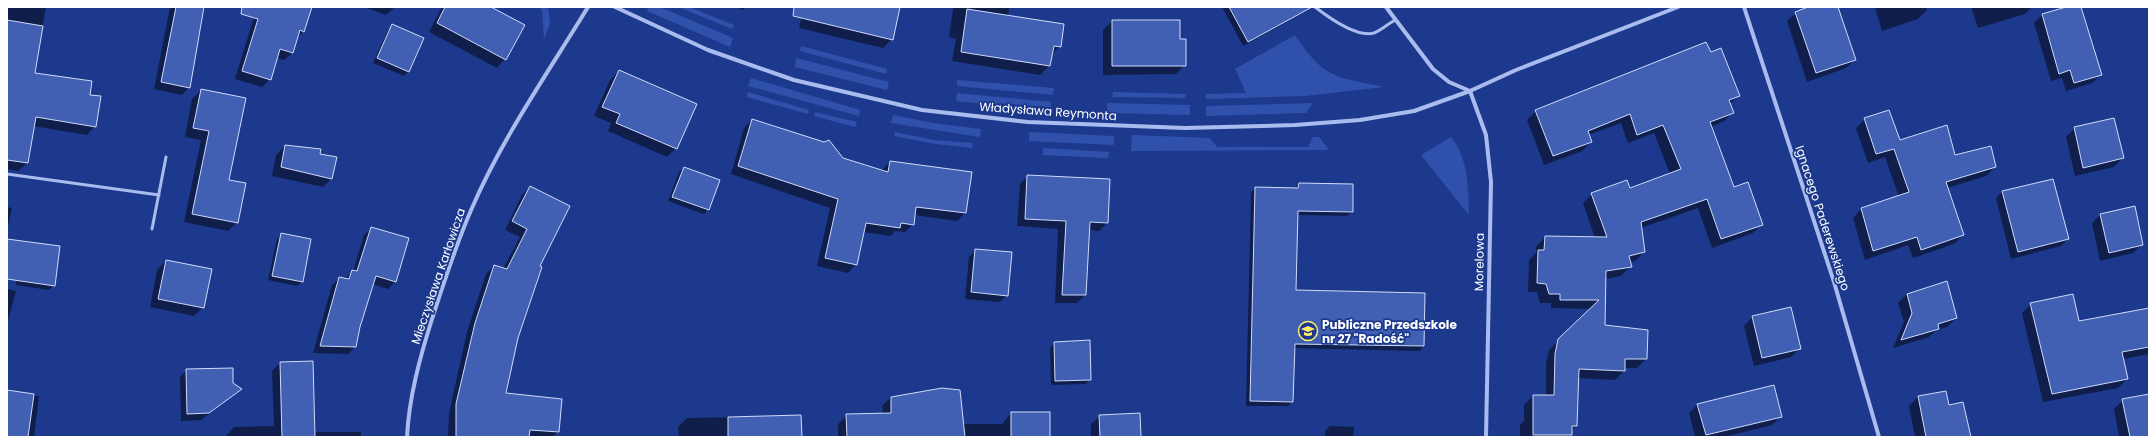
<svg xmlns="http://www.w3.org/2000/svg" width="2156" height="444" viewBox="0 0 2156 444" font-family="Poppins,sans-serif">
<rect width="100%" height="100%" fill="#1d398d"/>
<g fill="#3051ab">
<polygon points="538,7 548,7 550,24 544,39 542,10"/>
<polygon points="648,7 660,7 733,38 730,47 647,11"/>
<polygon points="678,7 689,7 734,25 732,29"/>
<path d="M1295,35C1324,79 1336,77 1384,87L1305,96L1206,99V94L1246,93L1235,69Z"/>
<polygon points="801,46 887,69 886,74 800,51"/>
<polygon points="796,58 889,82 887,90 795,67"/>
<polygon points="751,78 860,110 859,116 748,86"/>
<polygon points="957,80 1054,88 1053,95 957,86"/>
<polygon points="748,92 809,110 808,114 747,97"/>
<polygon points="1113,92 1186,94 1185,98 1112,97"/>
<polygon points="957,93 1051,102 1051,107 997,103 996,105 956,101"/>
<polygon points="1107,103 1190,105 1190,115 1107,113"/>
<polygon points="1313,103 1306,113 1206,116 1206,106"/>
<polygon points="815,112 857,122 855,127 814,116"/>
<polygon points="893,115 933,123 981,129 980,137 891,123"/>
<polygon points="895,132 934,140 973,143 972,148 936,144 894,136"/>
<polygon points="1029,132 1114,136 1114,145 1029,141"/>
<polygon points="1132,135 1210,138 1217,147 1308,147 1313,137 1319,137 1329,150 1131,151"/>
<path d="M1451,137C1469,160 1468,187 1469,215L1421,155Z"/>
<polygon points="1043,148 1109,152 1108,158 1043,155"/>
</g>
<g fill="#0007">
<polygon points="7,7 46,7 34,74 89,96 95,126 87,135 33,126 27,163 18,171 7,169"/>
<polygon points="170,7 203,7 189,87 182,95 154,89"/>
<polygon points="257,7 311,7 304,31 297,38 292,53 284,60 276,58 270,79 262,87 235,79"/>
<polygon points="364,7 395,7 386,15"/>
<polygon points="442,7 489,7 505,59 497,68 429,32"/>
<polygon points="736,7 746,7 743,10"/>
<polygon points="804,7 899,7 892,39 883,48 799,28"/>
<polygon points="955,7 1009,8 1008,16 1060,46 1051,55 1049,66 1040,75 952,61 956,39 949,37 953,9"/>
<polygon points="1222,7 1279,7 1286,20 1281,25 1243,46"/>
<polygon points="1811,7 1837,7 1855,60 1846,68 1807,82 1787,21 1796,13"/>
<polygon points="1875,7 1926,7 1927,10 1918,19 1882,31"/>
<polygon points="1971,7 2032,7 2025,14 1978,28"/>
<polygon points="2069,7 2080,7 2101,75 2092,83 2066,91 2062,78 2051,81 2034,23 2042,15"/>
<polygon points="1112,21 1179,40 1185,65 1176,74 1103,75 1103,30"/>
<polygon points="393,26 408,72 404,76 373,63 388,30"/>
<polygon points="1710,54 1739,95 1730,104 1733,112 1724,121 1711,127 1734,188 1762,224 1753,233 1712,248 1698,208 1641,228 1644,252 1635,261 1629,262 1630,267 1621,276 1605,279 1604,326 1646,359 1637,368 1624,368 1624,371 1615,380 1578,378 1576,426 1571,431 1571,437 1520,437 1520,425 1524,421 1524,405 1533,396 1546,396 1546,363 1549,350 1591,309 1551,308 1551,303 1540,303 1537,292 1528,292 1529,260 1536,253 1536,247 1545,237 1595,238 1583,203 1592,194 1629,189 1670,174 1654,133 1628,143 1621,123 1588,135 1591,142 1582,151 1544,165 1527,120 1536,111"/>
<polygon points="619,71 676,148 667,157 608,131 611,123 594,116 610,80"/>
<polygon points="201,90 228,180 237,222 228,231 184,222 201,140 185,137 192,99"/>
<polygon points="1865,119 1899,142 1995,167 1986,176 1947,188 1963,235 1954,244 1913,258 1908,245 1865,260 1853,218 1861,209 1899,197 1885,157 1868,163 1856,128"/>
<polygon points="752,120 843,159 882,170 890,162 965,213 957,221 914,215 913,224 905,232 895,231 891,236 863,232 856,264 848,273 817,266 830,208 731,174 744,128"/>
<polygon points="2075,128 2123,158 2114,167 2075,176 2066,137"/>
<polygon points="285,146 319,154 332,178 323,187 272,176 276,155"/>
<polygon points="684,168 708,209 704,214 668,201 679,172"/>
<polygon points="1028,176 1107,223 1099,231 1089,230 1085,295 1077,303 1055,303 1058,229 1017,226 1020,184"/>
<polygon points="1299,184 1352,212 1347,216 1297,215 1295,291 1424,294 1424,346 1419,351 1294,348 1292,402 1288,406 1246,406 1251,192 1256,188 1294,189"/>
<polygon points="530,187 539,267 517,338 505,394 561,399 558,432 553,437 448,437 449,413 467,332 486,274 494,266 503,269 520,237 505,230 522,195"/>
<polygon points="2003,191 2068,239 2061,246 2011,259 1996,198"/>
<polygon points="7,207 12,208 7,231"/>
<polygon points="2101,214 2142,244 2133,253 2100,261 2092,223"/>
<polygon points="371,228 407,239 395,282 388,289 372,284 359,327 355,347 348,354 313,353 332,285 339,278 345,279 353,271 364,235"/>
<polygon points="282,234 302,282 297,286 268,280 277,239"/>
<polygon points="21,247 54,285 49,290 16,285"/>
<polygon points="976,250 1007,295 1000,302 965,299 969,257"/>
<polygon points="166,261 203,307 194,316 150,307 157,270"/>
<polygon points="7,289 16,291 7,325"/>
<polygon points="1907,294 1956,318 1947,327 1937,330 1929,337 1893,348 1904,322 1898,303"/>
<polygon points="2031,304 2078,322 2149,309 2149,354 2123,359 2127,379 2118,388 2043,402 2022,313"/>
<polygon points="1752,317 1800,348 1791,357 1754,366 1744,326"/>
<polygon points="1054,343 1090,379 1086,384 1051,385 1050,348"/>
<polygon points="280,363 314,432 361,432 361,437 225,437 234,427 274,426 272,371"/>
<polygon points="187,370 232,384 240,389 201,420 181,421 180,377"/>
<polygon points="7,391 39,396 34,437 7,437"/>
<polygon points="1945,392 1948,406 1970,437 1915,437 1909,406 1918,397"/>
<polygon points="2149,395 2149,437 2119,437 2114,409 2123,400"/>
<polygon points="891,397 962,424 1002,424 1011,413 1049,437 838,437 838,424 847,415 883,414 882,406"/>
<polygon points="1698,404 1781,416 1772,425 1724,437 1695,437 1689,413"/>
<polygon points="800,416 801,437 679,437 678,427 687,418"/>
<polygon points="1100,416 1140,437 1091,437 1091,424"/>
<polygon points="1330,426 1354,427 1353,437 1325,437 1325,431"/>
<polygon points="187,436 187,437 160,437"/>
</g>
<g fill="#4160b3" stroke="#d0dbf9">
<polygon points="176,7 204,7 190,88 161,82"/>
<polygon points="242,7 312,7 304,32 300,30 293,53 280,49 271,80 242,71 258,19 241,14"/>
<polygon points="445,7 491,7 525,25 506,60 437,23"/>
<polygon points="794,7 900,7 893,40 793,16"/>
<polygon points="1229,7 1312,7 1248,42"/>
<polygon points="1808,7 1838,7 1856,60 1816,73 1795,12"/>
<polygon points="2066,7 2081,7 2102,75 2074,83 2070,70 2059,74 2042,14"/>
<polygon points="967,9 1064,24 1061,47 1054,46 1050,66 961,52"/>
<polygon points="7,20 43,26 35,73 92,81 90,95 101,96 96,127 36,117 28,163 7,160"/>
<polygon points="1112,20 1180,20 1180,39 1186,39 1186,66 1112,66"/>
<polygon points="392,24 424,38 409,72 377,58"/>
<polygon points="1706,42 1711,52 1721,48 1740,96 1729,100 1734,113 1710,122 1734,187 1748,182 1763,225 1721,239 1707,199 1641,222 1645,252 1629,256 1632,267 1606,271 1605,325 1648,330 1647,359 1625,359 1625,371 1579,369 1577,426 1572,426 1572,435 1533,435 1533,395 1554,395 1555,354 1558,339 1599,300 1560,300 1560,294 1549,294 1546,284 1537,283 1538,250 1544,250 1545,236 1607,237 1591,193 1627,180 1630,188 1681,169 1663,125 1637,135 1630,114 1588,131 1592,142 1553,156 1535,110"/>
<polygon points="619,70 697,104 677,149 616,123 620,114 602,107"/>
<polygon points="201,89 246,98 229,180 246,183 238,223 192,214 209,131 193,128"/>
<polygon points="1889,110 1900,140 1947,125 1955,155 1991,146 1996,167 1946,182 1964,235 1921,250 1917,237 1873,251 1861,208 1909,192 1894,149 1876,154 1864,118"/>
<polygon points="2114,118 2124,158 2083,168 2074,127"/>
<polygon points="752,119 824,142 829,140 843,158 888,172 890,161 972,172 966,213 916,207 914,225 901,223 900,228 866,223 857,265 825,258 838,199 738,166"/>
<polygon points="285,145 321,149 320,154 337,157 332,179 281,167"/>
<polygon points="684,167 720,180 709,210 672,197"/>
<polygon points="1027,175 1110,179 1108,223 1090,222 1086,295 1062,295 1066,221 1025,219"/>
<polygon points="2053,179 2069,239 2018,252 2002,191"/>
<polygon points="1299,183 1353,184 1353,212 1298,211 1296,290 1425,293 1424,346 1295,344 1293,402 1250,401 1255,187 1298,188"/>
<polygon points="530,186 570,206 540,266 542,267 518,338 506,393 562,399 559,432 530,430 529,437 456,437 456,404 475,323 494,265 507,269 527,229 512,221"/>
<polygon points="2135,206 2143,245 2109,253 2100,214"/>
<polygon points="371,227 409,238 396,282 376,276 360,327 356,347 320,346 339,277 349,279 352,270 357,271"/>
<polygon points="281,233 311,239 303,282 272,276"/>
<polygon points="7,239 60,246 55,286 7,279"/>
<polygon points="975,249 1012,252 1008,296 971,292"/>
<polygon points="166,260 212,269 204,308 158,299"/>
<polygon points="1947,281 1957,318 1938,324 1939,329 1901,340 1912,313 1907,294"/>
<polygon points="2073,294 2079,321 2149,308 2149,347 2122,352 2128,379 2052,394 2030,303"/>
<polygon points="1791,307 1801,349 1762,358 1752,316"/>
<polygon points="1090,340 1091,380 1055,381 1054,342"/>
<polygon points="313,361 315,437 282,437 280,362"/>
<polygon points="233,368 233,383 242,389 209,413 187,414 186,369"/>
<polygon points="1774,385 1782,417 1706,435 1697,404"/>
<polygon points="942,388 960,390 965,437 847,437 846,414 891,413 891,397"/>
<polygon points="7,390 34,394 28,437 7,437"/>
<polygon points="1946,391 1949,405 1963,402 1971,437 1926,437 1918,396"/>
<polygon points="2149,394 2149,437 2130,437 2122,399"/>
<rect x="1011" y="412" width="39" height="25"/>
<polygon points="1140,413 1141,437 1100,437 1099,415"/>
<polygon points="801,415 802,437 728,437 728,417"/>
</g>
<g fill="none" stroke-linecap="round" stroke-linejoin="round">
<g stroke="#aabced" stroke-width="3">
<path d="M1315,7C1328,17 1356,38 1374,33C1381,30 1388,24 1395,20"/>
<polyline points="7,174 159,195"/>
<polyline points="152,229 166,157"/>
</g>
<g stroke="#aabced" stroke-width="4">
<polyline points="615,7 708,50 794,80 922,110 1028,122 1185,128 1295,125 1360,120 1414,111 1470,91 1516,70 1678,7"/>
<polyline points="1386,7 1433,69 1449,82 1470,91"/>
<polyline points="1744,7 1834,282 1879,437"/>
<polyline points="1470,91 1486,135 1491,182 1486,437"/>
<path d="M407,437C409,397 420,357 432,319C444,282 456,244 472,208C501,140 549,71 588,7"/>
</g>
</g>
<defs>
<g id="school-ring" transform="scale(1)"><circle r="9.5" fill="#1d398d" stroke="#fded68" stroke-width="1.5"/><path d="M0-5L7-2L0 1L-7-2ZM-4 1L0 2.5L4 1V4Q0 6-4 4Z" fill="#fded68"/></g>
</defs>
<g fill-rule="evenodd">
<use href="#school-ring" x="1308" y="331"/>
</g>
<g text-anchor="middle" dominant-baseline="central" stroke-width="3.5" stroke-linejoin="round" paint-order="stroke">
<g font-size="12" fill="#fff" stroke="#1d398d">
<text transform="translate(1048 111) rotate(4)">Władysława Reymonta</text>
<text transform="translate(1823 218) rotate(72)">Ignacego Paderewskiego</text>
<text transform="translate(1479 262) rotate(-89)">Morelowa</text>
<text transform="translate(438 276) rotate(-71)">Mieczysława Karłowicza</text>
</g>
<g font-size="12" font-weight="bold" fill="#fff" stroke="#1d398d" text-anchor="start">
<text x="1322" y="324">Publiczne Przedszkole<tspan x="1322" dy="14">nr 27 "Radość"</tspan></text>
</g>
</g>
<rect width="2156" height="444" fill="none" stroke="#ffffff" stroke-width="16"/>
</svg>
